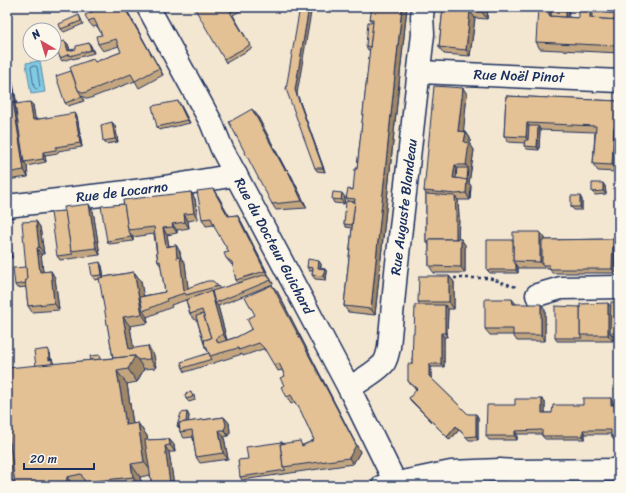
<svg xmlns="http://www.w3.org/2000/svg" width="626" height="493" viewBox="0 0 626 493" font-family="Sriracha,sans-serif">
<rect width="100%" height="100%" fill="#f4e7d2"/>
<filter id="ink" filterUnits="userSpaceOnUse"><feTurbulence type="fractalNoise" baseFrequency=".025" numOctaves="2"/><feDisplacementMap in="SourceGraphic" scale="8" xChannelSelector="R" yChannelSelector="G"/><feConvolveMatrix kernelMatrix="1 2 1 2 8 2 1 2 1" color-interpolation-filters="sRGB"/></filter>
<g filter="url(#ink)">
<polygon fill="#81cae2" stroke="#588cad" points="40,61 45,92 31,94 26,63"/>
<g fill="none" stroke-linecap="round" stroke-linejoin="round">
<polygon stroke="#446d93" stroke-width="1" points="32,66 36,66 37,67 40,87 38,89 36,89 34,87 31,68"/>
<g stroke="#1b2f5e" stroke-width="25">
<g id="minor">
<polyline points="148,7 211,122 222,149 349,388 397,486"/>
<polyline points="420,72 619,81"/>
<polyline points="7,206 152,189 236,175"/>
<polyline points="537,295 561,288 619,287"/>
<path d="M349,388C359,382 377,371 384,363C387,358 388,353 389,347L396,272L423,34L422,17L423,7"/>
</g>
</g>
<g stroke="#1b2f5e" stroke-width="25">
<polyline id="tertiary" points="383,486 451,472 500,470 516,471 619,470"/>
</g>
<polyline stroke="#1b2f5e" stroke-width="2.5" stroke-dasharray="3 3" stroke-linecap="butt" points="448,278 489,278 516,287"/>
<use href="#minor" stroke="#fbf7ec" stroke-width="22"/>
<use href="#tertiary" stroke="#fbf7ec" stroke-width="22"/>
</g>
<g fill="#c3a680" stroke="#1b2f5e">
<polygon points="91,7 125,7 163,75 139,88 135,81 88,99 82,96 84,101 68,106 65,103 95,62 121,52 119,46 103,51 98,44 102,35 97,26 93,27 88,21 94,11"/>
<polygon points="198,7 241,7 242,10 233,15 252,48 226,63"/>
<polygon points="407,7 375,315 348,312 344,306 352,228 346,227 344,224 348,201 346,198 353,190 357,169 370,50 368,50 366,46 372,22 370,19"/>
<polygon points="443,7 488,7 487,19 475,18 470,56 444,54 439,47"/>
<polygon points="569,11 568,17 579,18 590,11 592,14 618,14 619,15 619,53 540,49 536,42"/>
<polygon points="79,15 81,19 83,24 64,32 61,29"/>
<polygon points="89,43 91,46 94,53 73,59 72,58 62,61 60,58 68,44 70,50 76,49"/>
<polygon points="7,70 11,73 17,104 33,105 35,119 77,116 82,147 58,151 58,153 45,155 46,162 27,166 28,177 7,180"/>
<polygon points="297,94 325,172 317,171 315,168"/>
<polygon points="467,94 463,131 466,132 470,138 470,144 474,150 469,183 471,186 470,200 458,200 459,217 458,239 461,239 465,245 465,273 434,273 429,266 429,245 426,242 426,194 424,191"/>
<polygon points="506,96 619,101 619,133 618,133 616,172 598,171 593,164 595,132 540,130 539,150 527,149 524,146 525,143 508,142 504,136"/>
<polygon points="180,104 190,123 159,130 157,127"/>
<polygon points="252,109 257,115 286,170 291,175 307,208 276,210 272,204"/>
<polygon points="112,122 115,126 118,142 106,144 103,141"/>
<polygon points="605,186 606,194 595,195 592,192"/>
<polygon points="191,192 195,199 198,219 188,221 189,228 177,230 177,233 167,235 169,246 176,245 180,252 181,258 185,263 188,289 218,286 220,289 238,283 236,280 233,266 231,264 226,258 229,252 214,225 206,226 202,219 218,196 229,216 237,215 241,221 273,284 218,306 227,340 237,337 252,329 255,315 277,291 360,452 353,464 242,480 240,477 248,459 282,442 283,444 303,445 314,440 301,411 295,402 291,404 287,397 284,385 285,376 282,370 278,371 267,352 263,349 243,356 242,354 185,372 183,368 209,353 205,347 197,320 195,320 190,314 186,300 171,305 172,307 147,317 148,323 130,326 133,348 154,355 156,368 144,369 137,382 127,384 133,424 138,423 147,436 148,440 169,439 174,445 175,452 169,452 174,486 152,486 150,475 140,477 142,486 7,486 9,439 36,366 50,353 51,359 52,359 54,364 113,358 100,279 95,280 92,276 102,266 104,277 134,272 141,281 143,296 165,292 161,266 158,262 154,234 133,237 133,241 109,244 107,241 124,204"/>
<polygon points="580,196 582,200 582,210 574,210 571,207"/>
<polygon points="345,197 344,204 334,203 332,199"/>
<polygon points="93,211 100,255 60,260 57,256"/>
<polygon points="7,220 8,221 12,258 7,259"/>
<polygon points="36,221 40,227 44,254 41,254 43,272 51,271 55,278 59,310 32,312 28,306 26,287 17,288 15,285 26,267"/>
<polygon points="540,232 545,238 545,240 613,239 615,242 615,273 552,273 550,269 549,268 518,268 518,273 490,273 487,270 513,240"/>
<polygon points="321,264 321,269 325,269 327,272 326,280 315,279 312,275 313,271 309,271 307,267"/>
<polygon points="449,276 454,282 454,309 448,309 447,337 444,337 444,367 431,367 431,378 468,414 478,417 478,440 469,440 459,430 450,440 411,401 409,398 417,390 411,385 408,381 412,364 414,333 420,305 418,302"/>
<polygon points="619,302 619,336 613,336 613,341 557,341 555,338"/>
<polygon points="516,304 545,310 545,341 517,341 513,335 490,335 485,329"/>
<polygon points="194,395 195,400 189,402 186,399"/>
<polygon points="611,398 613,402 613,405 619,405 619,439 613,439 611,436 611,434 585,434 585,439 545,439 542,436 542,434 517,434 517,440 489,440 486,436 515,405 542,399 545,402 545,413 552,413"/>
<polygon points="187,412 189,416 188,422 224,417 229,423 230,432 228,436 224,437 228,459 200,463 196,457 193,437 184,438 180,432 180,429 177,426"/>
</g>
<g fill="#9f8768" stroke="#1b2f5e">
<polygon points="124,7 125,7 163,75 159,68"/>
<polygon points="309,7 312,7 297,94 325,172 323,168 295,90"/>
<polygon points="402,7 407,7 375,315 371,309"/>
<polygon points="483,7 488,7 487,19 482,12"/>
<polygon points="549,7 552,7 551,19 549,16"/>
<polygon points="566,8 569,11 568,23 566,20"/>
<polygon points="470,11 475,18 470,56 466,50"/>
<polygon points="590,11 595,17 592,21 590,18"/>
<polygon points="65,41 68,44 71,54 68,51"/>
<polygon points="89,43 91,46 94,53 91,50"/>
<polygon points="9,70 11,73 26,162 24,162 27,166 28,177 24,170 13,101"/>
<polygon points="463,88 467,94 463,137 458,131"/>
<polygon points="178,101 180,104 190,123 187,120"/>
<polygon points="30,102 33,105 36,123 33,120"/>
<polygon points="252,109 257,115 289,176 285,170"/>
<polygon points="75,113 77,116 82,147 80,143"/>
<polygon points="112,122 115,126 118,142 115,139"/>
<polygon points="527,123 531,129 530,144 526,137"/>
<polygon points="538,126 540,129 539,150 537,147"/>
<polygon points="614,127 618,133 616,172 612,165"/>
<polygon points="466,132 470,138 470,144 474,150 469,183 471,186 470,200 466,193 468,168 466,165 464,142"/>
<polygon points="43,152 45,155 46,162 43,159"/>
<polygon points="455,165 459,172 458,181 453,178"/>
<polygon points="287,169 291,175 307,208 302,201"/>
<polygon points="603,183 605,186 606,194 603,191"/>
<polygon points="213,189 218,196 233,222 228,216"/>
<polygon points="191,192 195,199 198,219 194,213"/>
<polygon points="342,193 345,197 344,204 341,200"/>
<polygon points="455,196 458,200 459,217 458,245 456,242"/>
<polygon points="580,196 582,200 582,210 580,207"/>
<polygon points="89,204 93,211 100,255 96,248"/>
<polygon points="184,214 188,221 189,228 185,222"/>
<polygon points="237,215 241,221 273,284 265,271"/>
<polygon points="7,220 8,221 12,258 7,252"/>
<polygon points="36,221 40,227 44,254 39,247"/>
<polygon points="172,224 177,230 177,233 173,227"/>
<polygon points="163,228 167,235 170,253 166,247"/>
<polygon points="540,232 545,238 545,265 542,265 540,262"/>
<polygon points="130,233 133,237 133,241 131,237"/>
<polygon points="461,239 465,245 465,273 461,267"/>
<polygon points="613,239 615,242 615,273 612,269"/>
<polygon points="176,245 180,252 181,258 185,263 189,295 184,291 177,258"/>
<polygon points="37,248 41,254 44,279 40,272"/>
<polygon points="319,261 321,264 320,272 318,268"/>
<polygon points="100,262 102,266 104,278 102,275"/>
<polygon points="516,265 518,268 518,273 516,270"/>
<polygon points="325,269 327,272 326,280 323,276"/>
<polygon points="51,271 55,278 59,310 54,303"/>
<polygon points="134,272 141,281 146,310 143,311 147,317 148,323 142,314"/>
<polygon points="449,276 454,282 454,309 449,302"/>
<polygon points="272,285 277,291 360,452 353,464 349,458"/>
<polygon points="211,291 216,297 215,303 218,306 227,341 223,334"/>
<polygon points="512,299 517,305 513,304"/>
<polygon points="608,303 613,310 610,333 613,336 613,341 608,335"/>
<polygon points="541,304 545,310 545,341 541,335"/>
<polygon points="445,305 448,309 447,337 445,333"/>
<polygon points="123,317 130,326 135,357 135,356 144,369 137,382 128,369 129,349"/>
<polygon points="441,333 444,337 444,367 441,364"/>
<polygon points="148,346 154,355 156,368 150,359"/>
<polygon points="48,349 50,353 51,363 49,360"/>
<polygon points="429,364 431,367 431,379 429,376"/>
<polygon points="117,371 127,384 135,438 126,425"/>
<polygon points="611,398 613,402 613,408 611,405"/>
<polygon points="542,399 545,402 545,417 542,413"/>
<polygon points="187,412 189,416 188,429 185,426"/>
<polygon points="476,414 478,417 478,440 476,436"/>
<polygon points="224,417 229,423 230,432 228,436 224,430"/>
<polygon points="138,423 147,436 154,475 144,462"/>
<polygon points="456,426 459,430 450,440 447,437"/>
<polygon points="219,430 224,437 228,459 223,453"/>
<polygon points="583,430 585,434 585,439 583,436"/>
<polygon points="515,431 517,434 517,440 515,436"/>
<polygon points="169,439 174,445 175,452 170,445"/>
<polygon points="165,446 169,452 174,486 172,486 170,484"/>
<polygon points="131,464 140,477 142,486 139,486 133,477"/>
<polygon points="67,477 74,486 67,486 66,485"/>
</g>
<g fill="#e3c195" stroke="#1b2f5e">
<polygon points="91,7 124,7 159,68 135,81 131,74 84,93 78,90 70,67 93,59 95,62 121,52 116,39 98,44 96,36 102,35 94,19 88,21 85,15 94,11"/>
<polygon points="198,7 240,7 230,12 250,45 224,59 195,9"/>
<polygon points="300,7 309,7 295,90 323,168 315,168 286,89"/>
<polygon points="372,7 402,7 371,309 344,306 355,199 346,198 348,189 353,190 355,169 357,169 373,19 370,19"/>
<polygon points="443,7 483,7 482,12 470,11 466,50 439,47"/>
<polygon points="538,7 549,7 549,16 579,18 579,10 590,11 590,18 619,20 619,46 536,42"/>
<polygon points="552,7 566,8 566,17 551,16"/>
<polygon points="592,12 618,14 618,17 619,18 619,20 592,18"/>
<polygon points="79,15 81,21 61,29 59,24"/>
<polygon points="368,22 373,22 370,47 366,46"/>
<polygon points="65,41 68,51 76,49 76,46 89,43 91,50 70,56 70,54 60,58 55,44"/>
<polygon points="7,70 9,70 15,104 13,101 7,102"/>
<polygon points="71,71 78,90 80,93 82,97 65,103 56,76"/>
<polygon points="434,86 463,88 458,131 466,132 464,142 469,143 466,165 455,165 453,178 467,179 466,193 456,194 424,191"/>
<polygon points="506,96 619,101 619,127 614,127 612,165 593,164 596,126 527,123 526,137 504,136"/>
<polygon points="13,101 24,170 7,173 7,102"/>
<polygon points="178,101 187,120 157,127 152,106"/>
<polygon points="30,102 33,120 75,113 80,143 56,147 56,150 43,152 43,159 24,162 15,104"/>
<polygon points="252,109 285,170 287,169 302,201 272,204 229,122"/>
<polygon points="112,122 115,139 103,141 101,125"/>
<polygon points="529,126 538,126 537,147 524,146 525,140 528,140"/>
<polygon points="457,168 468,168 467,180 456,178"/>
<polygon points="592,183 603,183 603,191 592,192"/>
<polygon points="213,189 228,216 237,215 265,271 236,280 232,262 226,258 224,253 229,252 216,230 211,218 202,219 197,191"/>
<polygon points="191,192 194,213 184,214 185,222 172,224 173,227 163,228 166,247 176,245 177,258 180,257 184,291 190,287 207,281 213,281 218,286 186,295 185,293 166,299 167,301 143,311 140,297 165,292 160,261 158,262 154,227 128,230 123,200"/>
<polygon points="333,192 342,193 341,200 332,199"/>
<polygon points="426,194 455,196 456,214 456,239 429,239 429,242 426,242"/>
<rect x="571" y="196" width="9" height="11"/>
<polygon points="346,201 355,202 352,225 344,224"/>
<polygon points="89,204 96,248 71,251 64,207"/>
<polygon points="124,204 128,230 130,233 131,237 107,241 101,206"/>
<polygon points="65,211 71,251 73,254 57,256 51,212"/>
<polygon points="36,221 39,247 37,248 40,272 51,271 54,303 28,306 25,280 27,280 22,222"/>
<polygon points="513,232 540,232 540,262 513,261"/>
<polygon points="429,239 461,239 461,267 429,266"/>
<polygon points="613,239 612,269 550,269 549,265 542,265 542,240"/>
<polygon points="487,240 513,240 513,261 516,265 516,270 487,270"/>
<polygon points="308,259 319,261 318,268 325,269 323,276 312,275 313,268 307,267"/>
<polygon points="100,262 102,275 92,276 90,264"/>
<polygon points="26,267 27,280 25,280 26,283 15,285 13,268"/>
<polygon points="134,272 142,314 123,317 129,349 148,346 150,359 138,360 135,356 113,358 99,278"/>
<polygon points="267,274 271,280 215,303 212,291"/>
<polygon points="419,276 449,276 449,302 418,302"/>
<polygon points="272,285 356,445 349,458 283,467 280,444 300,441 302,446 314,440 298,405 297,406 291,395 287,397 281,387 284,385 280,378 285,376 279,363 274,365 264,348 259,343 239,350 238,348 210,356 206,346 205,347 204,340 211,338 202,310 190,314 186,300 211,291 223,334 216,338 218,343 237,337 252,329 247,319 255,315 245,297"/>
<polygon points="485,299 512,299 513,304 541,304 541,335 513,335 513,329 485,329"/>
<polygon points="611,302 619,302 619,333 610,333"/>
<polygon points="608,303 608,335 580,335 580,304"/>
<polygon points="415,305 445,305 445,333 441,333 441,364 429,364 429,376 468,414 476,414 476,436 466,437 456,426 447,437 409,398 417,389 408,381 408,364 412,364 413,333 414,333"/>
<polygon points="555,306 580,307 580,335 582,338 555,338"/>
<polygon points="203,314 211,338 204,340 204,343 196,316"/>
<polygon points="48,349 49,360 52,359 52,364 36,366 34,351"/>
<polygon points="209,353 210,356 212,359 183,368 181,362"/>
<polygon points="100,355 101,359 91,360 90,356"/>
<polygon points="135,356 128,369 117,371 126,425 138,423 144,462 131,464 133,477 85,482 81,474 67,477 66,485 62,486 15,486 7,420 7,368"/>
<polygon points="191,392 193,397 186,399 185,394"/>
<polygon points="583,398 611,398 611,405 619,405 619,436 611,436 611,430 583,430 583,436 542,436 542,430 515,431 515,436 486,436 487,405 515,405 515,399 542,399 542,413 552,413 553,405 583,405"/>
<polygon points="187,412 186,422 179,423 179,426 177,426 181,413"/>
<polygon points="224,417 226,425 224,430 219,430 223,453 196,457 192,430 180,432 179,423"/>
<polygon points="7,439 9,439 10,444 7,444"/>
<polygon points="169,439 170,445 165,446 170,484 158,486 152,486 145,440"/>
<polygon points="282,442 282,444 280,444 283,467 286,470 240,477 238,460 248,459 246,447"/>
<polygon points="7,444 10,444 15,486 7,486"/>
</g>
</g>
<g text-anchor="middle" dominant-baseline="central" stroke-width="4" stroke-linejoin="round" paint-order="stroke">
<g font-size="14" fill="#1b2f5e" stroke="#fbf7ec">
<text transform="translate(519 76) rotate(2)">Rue Noël Pinot</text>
<text transform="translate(122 192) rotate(-7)">Rue de Locarno</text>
<text transform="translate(404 207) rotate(-83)">Rue Auguste Blandeau</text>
<text transform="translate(274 246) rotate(62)">Rue du Docteur Guichard</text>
</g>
</g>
<rect width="626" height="493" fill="none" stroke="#fbf7ec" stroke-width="24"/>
<rect x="12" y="12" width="602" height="469" fill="none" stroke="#1b2f5e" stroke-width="1.5" filter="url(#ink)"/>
<g transform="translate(42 42) rotate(322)"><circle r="19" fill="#fbf7ec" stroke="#a1a7b3"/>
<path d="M0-3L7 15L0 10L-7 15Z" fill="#d1495b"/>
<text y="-6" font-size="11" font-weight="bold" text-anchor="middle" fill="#1b2f5e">N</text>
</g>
<path d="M24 463v6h70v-6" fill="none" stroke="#1b2f5e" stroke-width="2"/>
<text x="30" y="463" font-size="12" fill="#1b2f5e" stroke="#fbf7ec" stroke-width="3" paint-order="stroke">20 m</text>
</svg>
